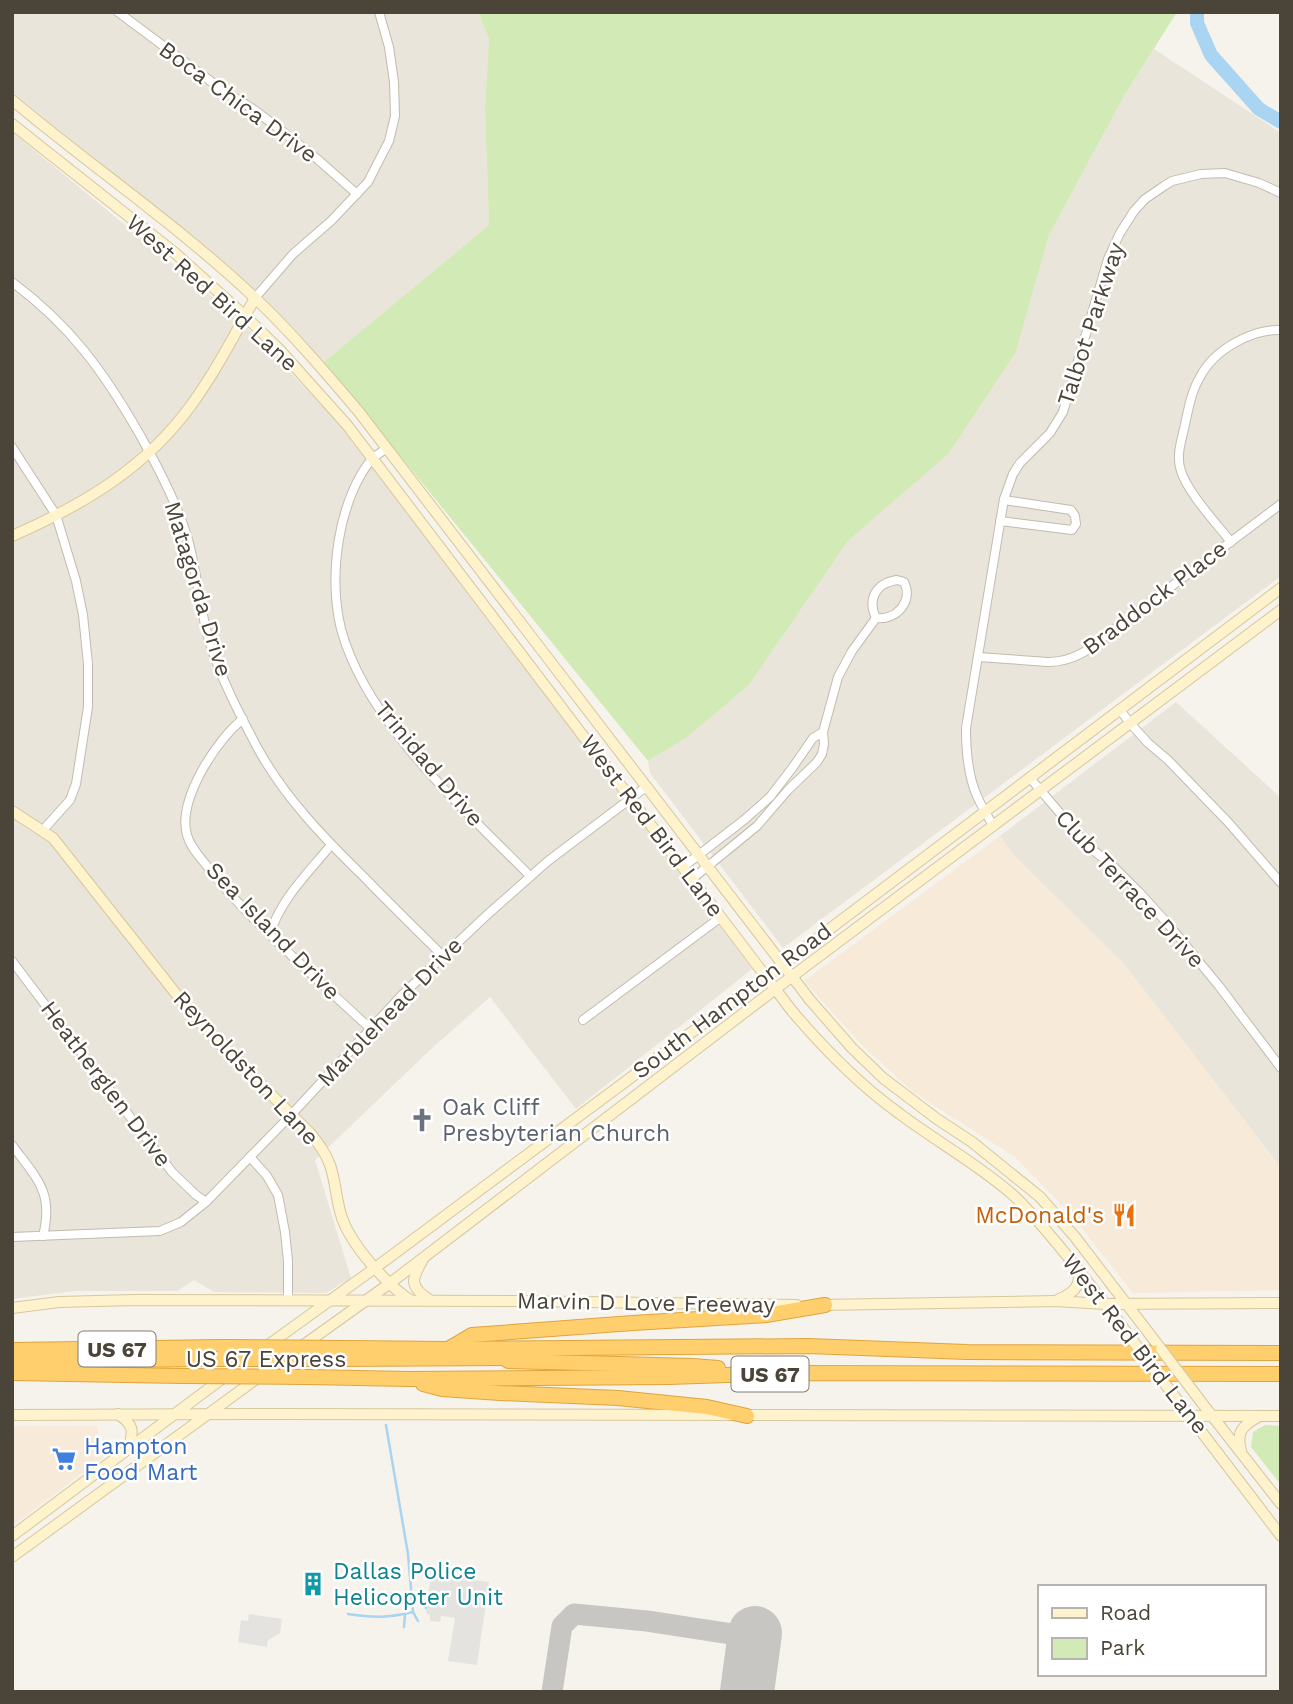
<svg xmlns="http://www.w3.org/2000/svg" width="1293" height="1704" viewBox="0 0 1293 1704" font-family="'Work Sans',sans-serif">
<rect width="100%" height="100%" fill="#f6f3ec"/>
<g fill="#eae5da">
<polygon points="12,12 478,12 489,39 485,108 489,225 324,362 255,293 12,92"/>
<polygon points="1154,49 1281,133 1281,576 783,948 650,773 648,761 686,738 749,685 848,541 949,452 1016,352 1049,235 1124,96"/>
<polygon points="12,132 237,317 333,417 546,695 752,969 576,1109 490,997 430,1050 315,1160 351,1278 326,1293 214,1292 194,1280 177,1291 75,1291 12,1299"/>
<polygon points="1176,702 1281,798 1281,1168 1124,964 1011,853 1000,836"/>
</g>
<g fill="#f7ead8">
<polygon points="1000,836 1012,853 1124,964 1281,1168 1281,1290 1133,1293 1072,1216 1015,1157 913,1092 862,1045 804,981"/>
<polygon points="12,1426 97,1426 99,1441 108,1454 12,1526"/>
</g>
<g fill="#d2eab5">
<polygon points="478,12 1177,12 1124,96 1049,235 1016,352 949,453 848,541 749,685 686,738 648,761 324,362 489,225 485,108 489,39"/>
<polygon points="1265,1425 1281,1426 1281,1485 1251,1447 1253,1432"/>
</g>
<g fill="#e5e3e0">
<polygon points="431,1574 489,1582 477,1665 448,1661 455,1618 441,1616 440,1622 430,1621 430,1615 426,1613"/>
<polygon points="249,1614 282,1619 280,1633 268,1640 267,1647 238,1642 241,1620 248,1621"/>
</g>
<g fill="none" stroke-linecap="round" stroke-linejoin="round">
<g stroke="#a9d4f2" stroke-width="2.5">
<polyline points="386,1425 408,1554 413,1612 418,1621"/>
<polyline points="412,1597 419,1599 426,1608"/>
<path d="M348,1614C375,1618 387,1618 413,1612"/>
<polyline points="404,1627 405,1614"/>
</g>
<polyline stroke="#a9d4f2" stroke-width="14" points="1197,12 1197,23 1211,55 1259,109 1281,122"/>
<polyline stroke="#c8c6c3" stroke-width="21" points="552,1692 562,1626 574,1614 647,1621 738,1635 754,1645"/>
<polyline stroke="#c8c6c3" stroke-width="54" points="747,1692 755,1633"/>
<g stroke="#c2bbae" stroke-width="10">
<g id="street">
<polyline points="118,12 221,89 256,111 315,157 357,194"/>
<path d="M12,282C71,326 104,372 140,435C158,467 176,501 187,536C197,570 199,606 209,640C220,677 239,713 257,747C284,797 324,838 364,877C390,904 417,930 443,956"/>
<polyline points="255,298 293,254 331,221 368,182 389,141 395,116 394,82 389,47 379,12"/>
<polyline points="12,447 56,515 76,581 83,615 88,664 88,707 76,784 70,800 43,830"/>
<path d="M387,448C383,451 378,454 374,457C355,476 343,514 339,539C334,569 334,600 341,629C366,722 464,809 530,876"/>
<polyline points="1000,521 1072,530 1076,524 1075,516 1071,510 1004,500"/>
<path d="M1231,542C1216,523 1188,493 1181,471C1176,457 1181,442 1184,429C1188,411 1191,392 1200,377C1214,350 1251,329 1281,330"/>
<path d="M897,580L904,582C914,601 896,621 876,618C867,599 876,583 897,580Z"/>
<path d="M978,657L1048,662C1062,662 1072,659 1084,652L1281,504"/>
<polyline points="1120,710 1130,723 1148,743 1168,760 1228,822 1281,883"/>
<path d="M243,719C217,739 177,800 187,835C190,847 200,857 207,866C232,899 262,927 292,956C318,980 344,1005 371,1029"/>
<polyline points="1030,778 1089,847 1112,865 1140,893 1168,924 1219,986 1281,1068"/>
<path d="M993,826C988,816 981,806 977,796C968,776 966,750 966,728L1004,499L1013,474L1020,463L1050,433L1063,412L1108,259L1120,233L1134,211L1145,199L1164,186L1172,181L1201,174L1225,173L1259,183L1281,193"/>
<polyline points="683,867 744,820 770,797 793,767 813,738 823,732"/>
<polyline points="692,879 757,826 788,790 817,762 822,754 824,744 823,732 838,677 852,651 876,618"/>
<path d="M270,934C280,900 308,873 331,845"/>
<polyline points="12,961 172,1172 196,1195 206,1202"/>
<polyline points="583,1020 721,917"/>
<path d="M12,1145C37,1179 54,1192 43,1236"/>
<polyline points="250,1157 267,1176 278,1195 285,1232 288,1261 288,1301"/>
<polyline points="12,1237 160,1231 181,1222 206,1202 292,1114 402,995 488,914 548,861 646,787"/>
</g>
</g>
<g stroke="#d6c79b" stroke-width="12">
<g id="secondary">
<path d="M12,100C92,167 179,226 255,298C292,333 326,373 359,412L810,1000L852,1048L883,1078L937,1119L972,1142L1040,1197L1075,1237L1161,1349"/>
<path d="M12,124L175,253L245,316L280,350L347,425L792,1011C825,1050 858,1084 900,1114C937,1142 978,1164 1013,1195C1026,1207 1038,1221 1049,1234C1074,1263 1096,1293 1119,1322"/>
<path d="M12,536C83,505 146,468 192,404C216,371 235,334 255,298"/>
<path d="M12,811L53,838L192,1014L217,1041L310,1133C318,1143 326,1153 330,1165C336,1182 336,1201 342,1218C352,1246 386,1284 410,1300"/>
<path d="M423,1259C412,1279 408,1286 430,1300"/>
<path d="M1059,1299C1072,1294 1082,1286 1078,1271"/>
<polyline points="820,1305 1055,1301 1105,1304 1281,1303"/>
<polyline points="12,1308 59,1302 134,1300 513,1301 797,1305"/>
<polyline points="264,1348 375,1268 782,965 1281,588"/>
<polyline points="298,1349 389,1284 770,993 1281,610"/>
<polyline points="1162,1380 1281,1536"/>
<polyline points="1202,1403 1281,1504"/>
<path d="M118,1414C135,1426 133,1430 129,1449"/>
<polyline points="12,1415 272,1414 1281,1416"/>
<path d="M1241,1451C1236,1432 1242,1426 1258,1417"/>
<polyline points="12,1536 251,1357"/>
<polyline points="12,1557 285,1358"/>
</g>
</g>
<g stroke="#e0a43c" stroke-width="16">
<g id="highway">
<polyline points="345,1348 449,1349 808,1346 967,1352 1281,1353"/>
<polyline points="450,1348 472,1335 633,1323 766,1315 825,1305"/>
<polyline points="12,1350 223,1347"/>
<polyline points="337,1359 517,1358"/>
<polyline points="12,1361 215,1359"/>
<polyline points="508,1361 693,1366 718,1368"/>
<polyline points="12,1373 182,1376"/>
<polyline points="306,1377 409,1379 669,1377 784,1373 1281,1374"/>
<polyline points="423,1384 442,1389 500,1393 618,1398 707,1407 747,1416"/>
</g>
</g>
<use href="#street" stroke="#fff" stroke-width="8"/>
<use href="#secondary" stroke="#fff3cd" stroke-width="10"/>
<use href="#highway" stroke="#ffcf6e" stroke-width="14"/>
<g stroke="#d6c79b" stroke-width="12" stroke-linecap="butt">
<g id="secondary-bridge">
<polyline points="1119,1322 1162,1380"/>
<polyline points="1161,1349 1202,1403"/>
</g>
</g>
<g stroke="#e0a43c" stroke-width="16" stroke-linecap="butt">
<g id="highway-bridge">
<polyline points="223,1347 345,1348"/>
<polyline points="215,1359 337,1359"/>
<polyline points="182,1376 306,1377"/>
</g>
</g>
<use href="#secondary-bridge" stroke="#fff3cd" stroke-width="10"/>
<use href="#highway-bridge" stroke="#ffcf6e" stroke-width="14"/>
</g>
<defs>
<g id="church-bare" transform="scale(1.89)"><path d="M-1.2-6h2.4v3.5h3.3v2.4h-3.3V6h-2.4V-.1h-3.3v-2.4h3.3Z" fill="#6b7280" stroke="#fff" stroke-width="2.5" paint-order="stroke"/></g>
<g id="restaurant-bare" transform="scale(1.89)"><path d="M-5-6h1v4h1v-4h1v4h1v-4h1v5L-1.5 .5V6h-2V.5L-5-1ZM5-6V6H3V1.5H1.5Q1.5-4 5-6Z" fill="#e8710a" stroke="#fff" stroke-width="2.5" paint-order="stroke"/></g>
<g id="supermarket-bare" transform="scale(1.89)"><path d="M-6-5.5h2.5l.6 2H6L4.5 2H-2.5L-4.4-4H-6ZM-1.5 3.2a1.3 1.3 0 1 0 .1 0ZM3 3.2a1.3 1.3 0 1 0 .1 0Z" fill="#3f7fe0" stroke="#fff" stroke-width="2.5" paint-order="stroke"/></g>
<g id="building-bare" transform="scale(1.89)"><path d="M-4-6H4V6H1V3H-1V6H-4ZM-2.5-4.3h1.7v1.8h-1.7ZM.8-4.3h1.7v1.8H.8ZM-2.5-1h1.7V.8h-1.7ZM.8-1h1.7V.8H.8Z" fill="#0f9aa8" stroke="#fff" stroke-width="2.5" paint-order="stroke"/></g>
</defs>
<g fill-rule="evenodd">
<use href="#church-bare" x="422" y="1120"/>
<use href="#restaurant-bare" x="1124" y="1215"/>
<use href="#supermarket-bare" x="64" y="1459"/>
<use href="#building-bare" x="313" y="1584"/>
</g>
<g text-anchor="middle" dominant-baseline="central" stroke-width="5" stroke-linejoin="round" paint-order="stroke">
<g fill="#fff" stroke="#817c74" stroke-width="2">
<rect x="78.5" y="1331.5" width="77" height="35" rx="5"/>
<rect x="731.5" y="1356.5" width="77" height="35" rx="5"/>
</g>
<g font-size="21" font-weight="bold" fill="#4b4439">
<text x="117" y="1349">US 67</text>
<text x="770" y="1374">US 67</text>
</g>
<g font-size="23" fill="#4b4439" stroke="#fff">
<text transform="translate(238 102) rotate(36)">Boca Chica Drive</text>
<text transform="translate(212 293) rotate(42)">West Red Bird Lane</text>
<text transform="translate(1091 324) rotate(-72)">Talbot Parkway</text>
<text transform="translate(198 589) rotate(73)">Matagorda Drive</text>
<text transform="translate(1155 598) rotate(-37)">Braddock Place</text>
<text transform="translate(429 764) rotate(50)">Trinidad Drive</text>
<text transform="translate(652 826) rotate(53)">West Red Bird Lane</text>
<text transform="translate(1130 889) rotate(47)">Club Terrace Drive</text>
<text transform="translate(273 931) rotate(46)">Sea Island Drive</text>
<text transform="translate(732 1001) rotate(-37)">South Hampton Road</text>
<text transform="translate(390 1012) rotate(-46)">Marblehead Drive</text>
<text transform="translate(246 1068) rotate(47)">Reynoldston Lane</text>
<text transform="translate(106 1084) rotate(53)">Heatherglen Drive</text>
<text transform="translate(646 1303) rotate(1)">Marvin D Love Freeway</text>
<text transform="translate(1135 1344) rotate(52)">West Red Bird Lane</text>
<text x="266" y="1359">US 67 Express</text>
</g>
<g font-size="23" fill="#5b616d" stroke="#fff" text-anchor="start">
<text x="442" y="1107">Oak Cliff<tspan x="442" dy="26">Presbyterian Church</tspan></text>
</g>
<g font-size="23" fill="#c56008" stroke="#fff" text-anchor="end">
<text x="1104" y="1215">McDonald's</text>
</g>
<g font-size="23" fill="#366cbe" stroke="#fff" text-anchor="start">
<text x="84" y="1446">Hampton<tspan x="84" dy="26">Food Mart</tspan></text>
</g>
<g font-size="23" fill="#0d838f" stroke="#fff" text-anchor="start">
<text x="333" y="1571">Dallas Police<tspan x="333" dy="26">Helicopter Unit</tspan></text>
</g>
</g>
<rect width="1293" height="1704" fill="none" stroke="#4b4439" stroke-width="28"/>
<rect x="1038" y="1585" width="228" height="91" fill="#ffffff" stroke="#b7b4b0" stroke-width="2"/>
<rect x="1052" y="1608" width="35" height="10" fill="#fff3cd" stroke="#b7b4b0" stroke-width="2"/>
<text x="1100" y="1620" font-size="21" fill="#4b4439">Road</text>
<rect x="1052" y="1638" width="35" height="21" fill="#d2eab5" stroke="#b7b4b0" stroke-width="2"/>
<text x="1100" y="1655" font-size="21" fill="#4b4439">Park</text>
</svg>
